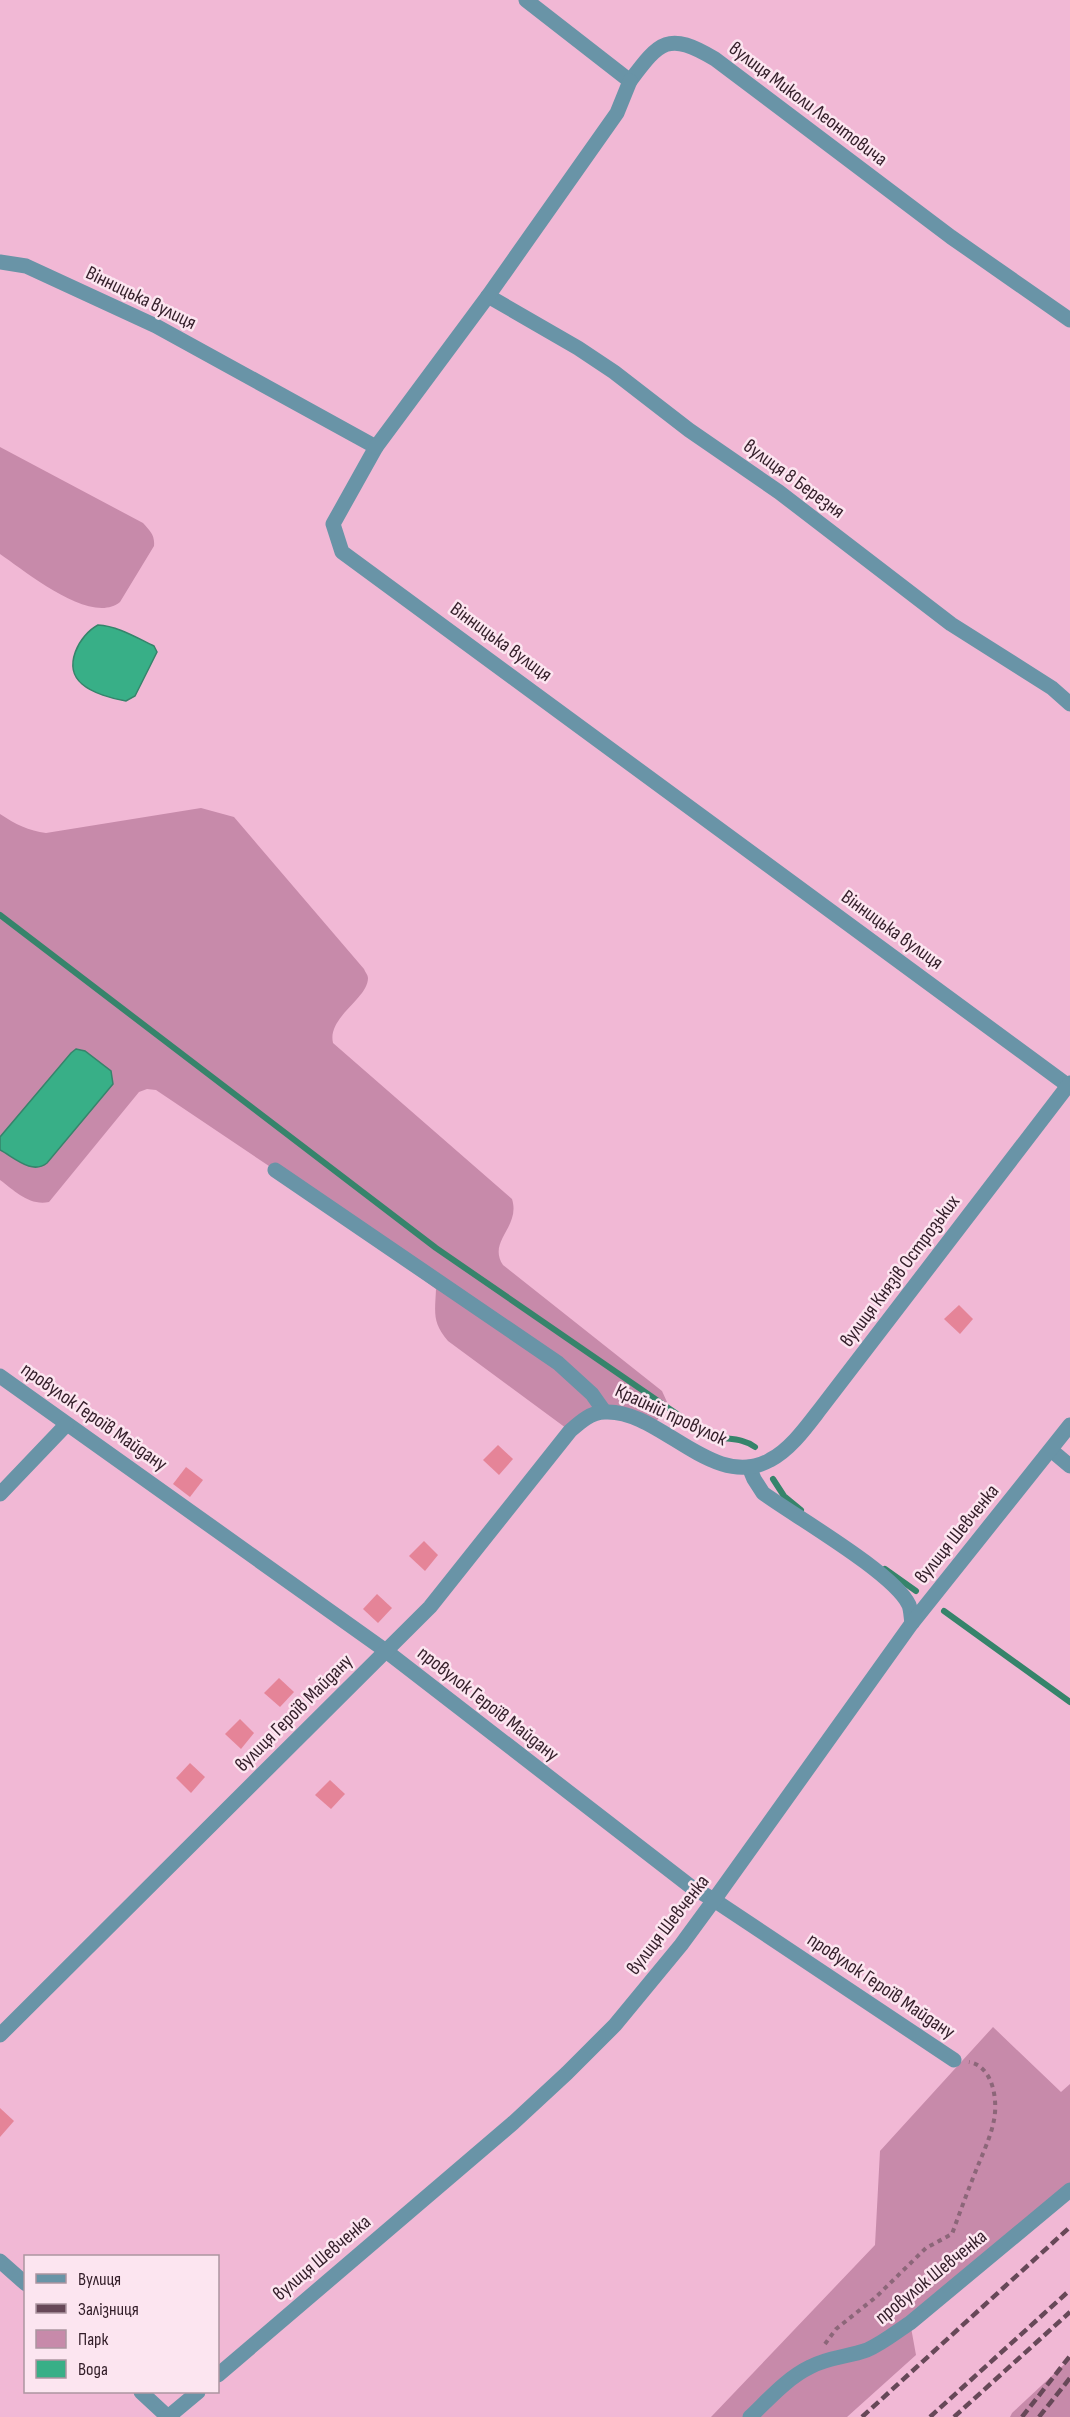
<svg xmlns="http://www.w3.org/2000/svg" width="1070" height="2417" viewBox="0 0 1070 2417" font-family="'Sofia Sans Condensed',sans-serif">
<rect width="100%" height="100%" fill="#f1b8d5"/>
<g fill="#c78aaa">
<path d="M0,447L143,523C150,531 155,535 154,546L120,602C91,626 25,571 0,554Z"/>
<path d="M201,808L234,817L364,969C365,972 368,975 368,978C368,999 327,1017 333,1043L512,1199C521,1227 487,1241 503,1265L662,1391L667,1402L653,1428L604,1411L570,1431L448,1341C432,1322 435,1313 436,1289L275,1170L156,1090L147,1089L139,1092L49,1202C29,1206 15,1191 0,1180V814C15,824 29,831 46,833Z"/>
<polygon points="993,2027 1061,2092 1070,2084 1070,2190 910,2322 916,2355 847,2417 711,2417 875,2245 880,2151"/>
<polygon points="1070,2359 1070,2417 1010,2417 1012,2413"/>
</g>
<g fill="#38af87" stroke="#36846b" stroke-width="1.5">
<path d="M98,625C118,626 137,638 154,646L157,652L135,696L126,701C113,699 92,693 82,684C62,667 79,635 98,625Z"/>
<path d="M76,1049L85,1051L111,1071L113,1084L47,1163C32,1175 15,1158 0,1150V1137L71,1053Z"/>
</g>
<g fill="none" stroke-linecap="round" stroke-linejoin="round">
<g stroke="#36846b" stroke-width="6">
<path d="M0,915L436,1248L706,1434C722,1441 741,1436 755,1447"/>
<polyline points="773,1479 784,1496 801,1510"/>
<polyline points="885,1569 916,1591"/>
<polyline points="944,1611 1070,1702"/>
</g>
</g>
<g fill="#e58498">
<polygon points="959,1305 973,1319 960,1334 944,1319"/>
<polygon points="498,1445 513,1459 499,1475 483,1460"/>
<polygon points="186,1467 203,1480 190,1497 173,1484"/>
<polygon points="424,1541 438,1555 425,1571 409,1556"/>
<polygon points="377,1594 392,1608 378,1623 363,1609"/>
<polygon points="279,1678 294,1692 280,1707 264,1693"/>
<polygon points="240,1719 254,1733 241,1749 225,1734"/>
<polygon points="190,1763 205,1777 191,1793 176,1778"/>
<polygon points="330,1780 345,1794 331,1809 315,1795"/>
<polygon points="0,2108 14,2121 0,2137"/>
</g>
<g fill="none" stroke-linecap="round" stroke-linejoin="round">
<path stroke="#8c6679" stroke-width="4" stroke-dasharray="4.5 4.5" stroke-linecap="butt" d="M825,2344L836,2329L876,2297L926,2248L952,2234C960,2212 968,2190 977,2168C983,2153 991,2136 994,2120C998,2100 993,2066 969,2062"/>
<g stroke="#6994a7" stroke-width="15">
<path d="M526,0L630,81C660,41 668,31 715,59L951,237L1070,320"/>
<polyline points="0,262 26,266 156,326 376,447 333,524 342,552 1070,1087"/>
<polyline points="488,296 578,348 614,372 689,430 779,492 951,624 1052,688 1070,704"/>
<polyline points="376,447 488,296 617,113 630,81"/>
<polyline points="275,1170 558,1363 592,1394 604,1411"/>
<polyline points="0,1376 386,1651 690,1886 714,1900 954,2060"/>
<polyline points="1051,1450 1070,1466"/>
<path d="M749,1467L754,1479L763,1493C796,1517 894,1573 909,1605C911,1610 911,1618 912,1623"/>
<polyline points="0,1494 66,1425"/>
<path d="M0,2035L430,1607L570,1431C580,1422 591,1412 605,1412C660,1409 713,1492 770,1460C791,1449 807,1426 821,1408L1070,1083"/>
<polyline points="0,2261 26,2284"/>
<polyline points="218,2375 513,2123 567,2073 615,2025 681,1945 714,1900 912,1623 1070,1425"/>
<polyline points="141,2392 168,2417"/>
<polyline points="168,2417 198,2392"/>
<path d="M750,2417C768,2400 787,2378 810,2367C828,2357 848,2357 867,2350C883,2343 896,2332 910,2323L1070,2190"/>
</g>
<g stroke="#674858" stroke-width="4.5" stroke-dasharray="9 4.5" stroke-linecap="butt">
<polyline points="862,2417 1070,2227"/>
<polyline points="930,2417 1070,2290"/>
<polyline points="954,2417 1070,2312"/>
<polyline points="1022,2417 1070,2356"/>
<polyline points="1039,2417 1070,2378"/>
</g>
</g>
<g text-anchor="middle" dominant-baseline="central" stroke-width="5" stroke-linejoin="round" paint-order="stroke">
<g font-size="20" fill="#331e29" stroke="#fce5f0">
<text transform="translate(808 104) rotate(37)">вулиця Миколи Леонтовича</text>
<text transform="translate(141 298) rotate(26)">Вінницька вулиця</text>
<text transform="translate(794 479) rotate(36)">вулиця 8 Березня</text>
<text transform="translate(501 642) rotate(36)">Вінницька вулиця</text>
<text transform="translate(892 930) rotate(36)">Вінницька вулиця</text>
<text transform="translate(900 1271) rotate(-53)">вулиця Князів Острозьких</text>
<text transform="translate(671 1415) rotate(25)">Крайній провулок</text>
<text transform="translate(94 1417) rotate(35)">провулок Героїв Майдану</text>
<text transform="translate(957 1534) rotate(-51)">вулиця Шевченка</text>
<text transform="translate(488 1704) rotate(38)">провулок Героїв Майдану</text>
<text transform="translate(294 1713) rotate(-45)">вулиця Героїв Майдану</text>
<text transform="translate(668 1925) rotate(-52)">вулиця Шевченка</text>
<text transform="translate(881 1986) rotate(34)">провулок Героїв Майдану</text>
<text transform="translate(322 2258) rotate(-40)">вулиця Шевченка</text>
<text transform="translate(931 2277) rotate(-39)">провулок Шевченка</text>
</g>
</g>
<rect x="24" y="2255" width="195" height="138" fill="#fce5f0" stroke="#ac95a0" stroke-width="1.5"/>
<rect x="36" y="2274" width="30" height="9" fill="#6994a7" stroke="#ac95a0" stroke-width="1.5"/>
<text x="78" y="2285" font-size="18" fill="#331e29">Вулиця</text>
<rect x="36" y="2304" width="30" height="9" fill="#674858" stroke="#ac95a0" stroke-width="1.5"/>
<text x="78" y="2315" font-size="18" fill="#331e29">Залізниця</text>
<rect x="36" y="2330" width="30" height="18" fill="#c78aaa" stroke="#ac95a0" stroke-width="1.5"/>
<text x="78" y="2345" font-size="18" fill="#331e29">Парк</text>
<rect x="36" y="2360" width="30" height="18" fill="#38af87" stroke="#ac95a0" stroke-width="1.5"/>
<text x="78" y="2375" font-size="18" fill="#331e29">Вода</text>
</svg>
